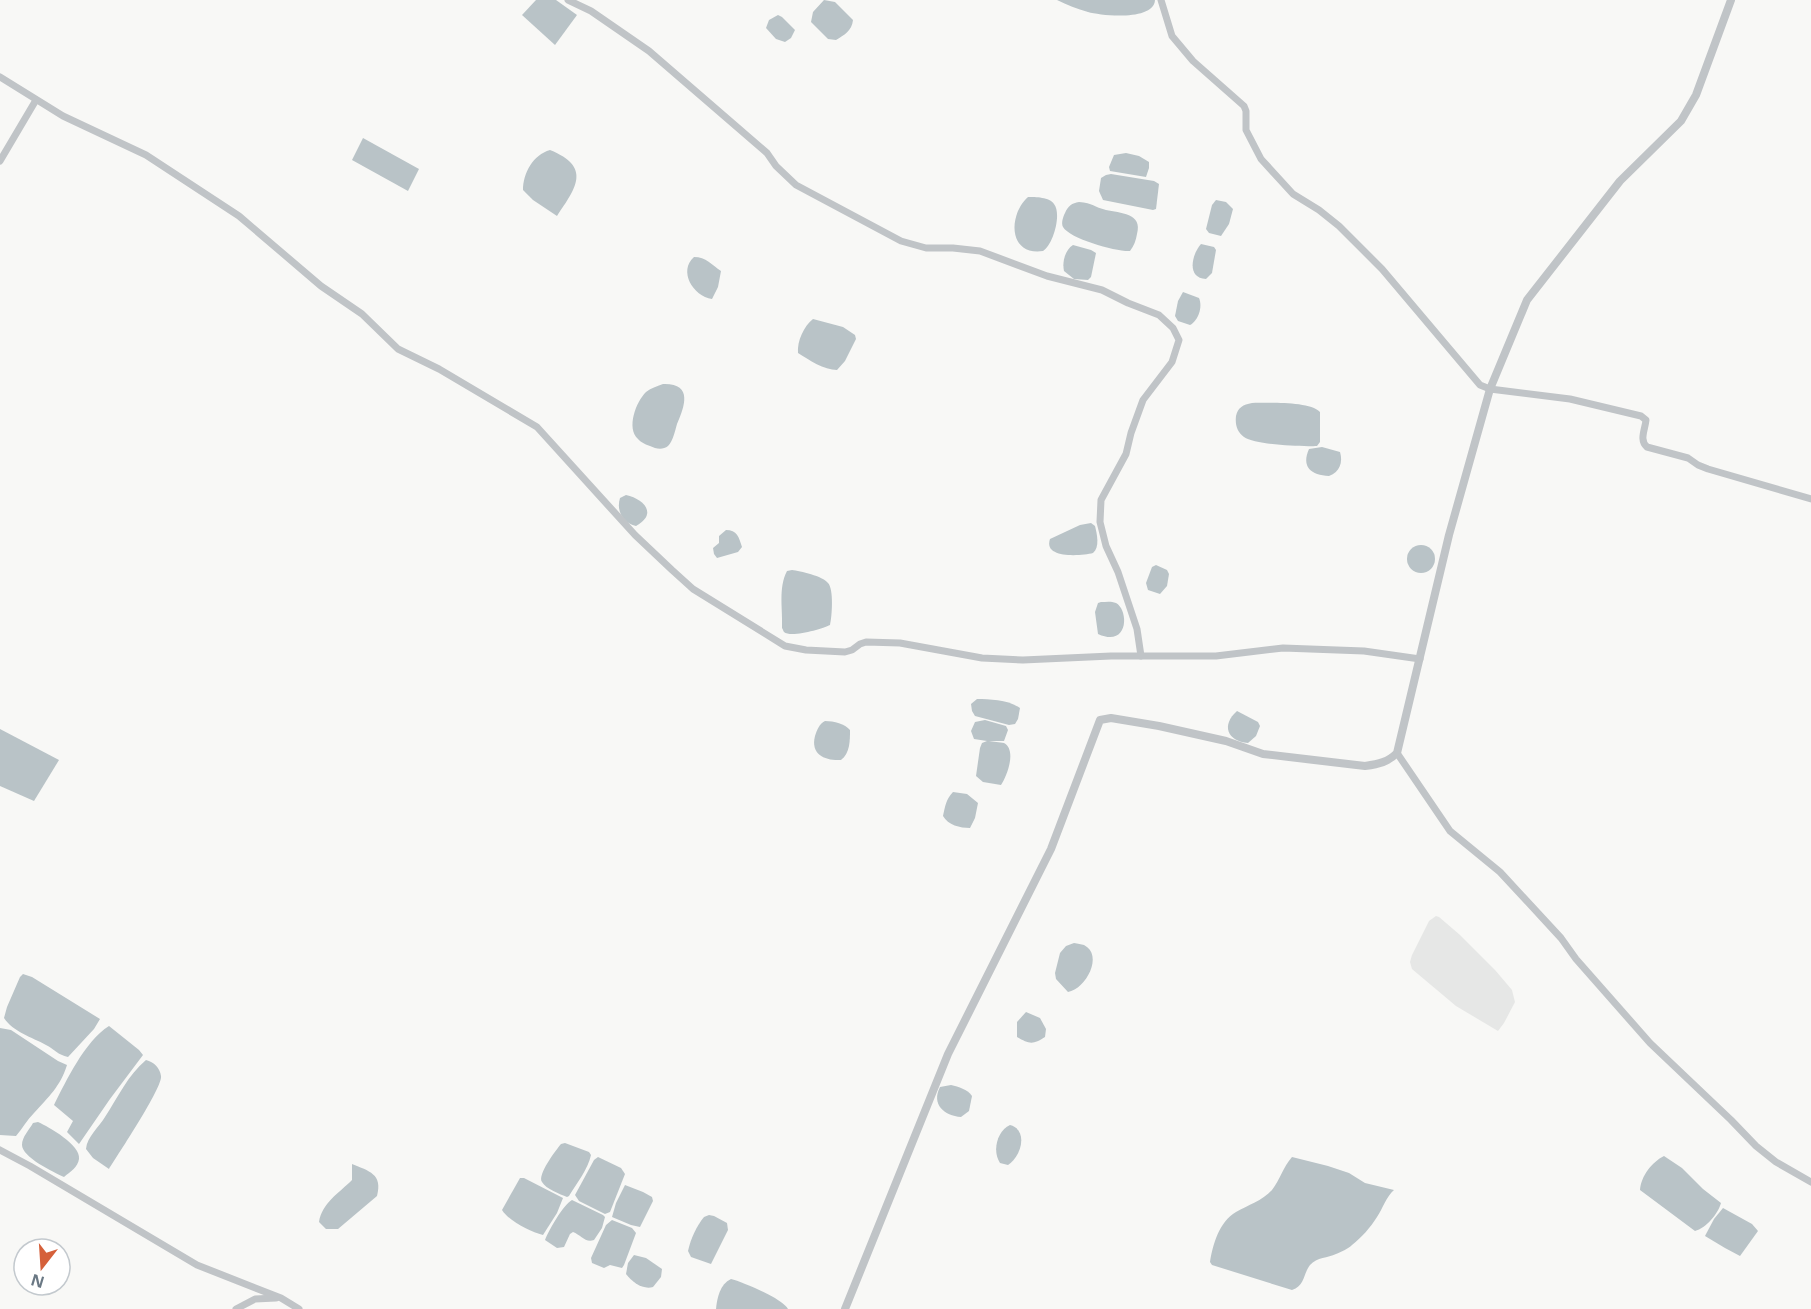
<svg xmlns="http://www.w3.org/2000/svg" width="1811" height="1309" viewBox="0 0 1811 1309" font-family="'Open Sans',sans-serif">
<rect width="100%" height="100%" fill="#f8f8f6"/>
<polygon fill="#e6e7e6" points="1436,916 1439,917 1460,935 1495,970 1512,990 1515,1002 1504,1023 1498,1031 1456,1006 1412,969 1410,962 1412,955 1429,921"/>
<g fill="#b9c3c7">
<polygon points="536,0 556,0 577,15 555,45 522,15"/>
<path d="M824,0L835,2L853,20C852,31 844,35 836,40L828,39L811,22L813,12Z"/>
<path d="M1057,0H1155C1154,21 1102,16 1088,12C1077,9 1067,5 1057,0Z"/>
<polygon points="778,15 782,17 795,30 791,38 785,42 776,39 766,28 769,20"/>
<polygon points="363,138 419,169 408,191 352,160"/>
<path d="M550,150C592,167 576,188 557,216L533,200L523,190C523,173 533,155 550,150Z"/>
<polygon points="1126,153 1139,156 1149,162 1149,168 1146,177 1110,171 1109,167 1114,155"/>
<polygon points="1111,174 1154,181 1159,184 1156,209 1153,210 1103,200 1099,191 1101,178 1106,175"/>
<path d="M1028,197C1035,197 1050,197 1054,204C1062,214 1053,245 1043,251C1008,256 1008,215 1028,197Z"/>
<polygon points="1216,200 1226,202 1233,209 1229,224 1221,236 1209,233 1206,229 1212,205"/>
<path d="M1079,202C1093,203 1094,207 1106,210C1120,213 1143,213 1137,234C1136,240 1134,246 1130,251C1117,252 1070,239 1063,227C1061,223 1063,217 1065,213C1068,206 1072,203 1079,202Z"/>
<path d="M1201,244L1214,247L1216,250L1212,273L1206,279C1186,278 1192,254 1201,244Z"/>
<path d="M1073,245L1091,250L1096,253L1091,277L1088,280L1074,279L1064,271C1062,262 1065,250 1073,245Z"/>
<path d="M694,257C706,257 712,265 721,271L718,287L712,299C693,296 678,271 694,257Z"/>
<path d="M1183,292L1199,298C1203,307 1198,321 1190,325L1178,321L1175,316L1178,301Z"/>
<path d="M813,319L843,327L855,335L856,339L845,361L837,370C824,370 809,360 798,353C797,341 804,326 813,319Z"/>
<path d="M663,384C693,383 685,406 677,424C675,431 673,441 668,446C663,450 656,449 650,446C647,445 640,442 638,439C626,428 636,402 646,392C651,388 658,386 663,384Z"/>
<path d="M1252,403C1268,403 1309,401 1320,412V442L1317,446C1303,447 1255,445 1244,437C1237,432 1235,425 1236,416C1238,407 1243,405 1252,403Z"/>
<path d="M1322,447L1340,452C1343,462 1340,472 1329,476C1311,475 1301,467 1309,449Z"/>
<path d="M626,495C644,499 658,514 636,526C623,523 616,511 620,498Z"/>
<path d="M1091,523L1095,526C1097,534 1100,547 1093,553C1081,556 1043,559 1050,539L1080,525Z"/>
<path d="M726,530C737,530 739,537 742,547L738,552L717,558L714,554L713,548L719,543V536Z"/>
<circle cx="1421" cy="559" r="14"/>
<polygon points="1156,565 1167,570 1169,574 1167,586 1160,594 1148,590 1146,583 1152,567"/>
<path d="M792,570C800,571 823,576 828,583C834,589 832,617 830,625C822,629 791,638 784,632C783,631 783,629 782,628C783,609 778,588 787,571Z"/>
<path d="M1101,602C1106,602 1111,601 1116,603C1129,610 1129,648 1098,634L1095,612L1098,603Z"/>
<path d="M977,699C990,699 1009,700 1020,708L1018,719L1015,724L1009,725L975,716L972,711L971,704Z"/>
<path d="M1237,711L1258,722L1260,726L1256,736L1248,743C1227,741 1221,725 1237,711Z"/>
<path d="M985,720L1006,726L1008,730L1004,741H989C993,742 1000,742 1004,743C1017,750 1007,776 1001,785L983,782L976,776L980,748L982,743L987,741L974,739L971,731L975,722Z"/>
<path d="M825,721C834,721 845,724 850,730C850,741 850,753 841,760C826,761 810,755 815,736C817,730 819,724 825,721Z"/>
<polygon points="0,729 59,760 34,801 0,786"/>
<path d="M953,792L967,794L978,803L975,818L970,828C960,828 948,825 943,816C945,807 946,799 953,792Z"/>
<path d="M1074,943C1078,944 1081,944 1084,945C1104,955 1086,989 1068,992L1056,979L1055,973L1060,953L1066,946Z"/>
<path d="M23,974L32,977L100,1019L94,1029L68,1057C58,1055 54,1049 46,1045C32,1037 13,1032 4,1018L7,1007L20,977Z"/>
<path d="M1026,1012L1040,1018L1046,1029L1045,1037C1033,1045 1029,1044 1017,1037V1022Z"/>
<path d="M109,1026L139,1050L143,1055L110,1099L79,1144L67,1132L73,1121L54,1105C66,1081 85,1041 109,1026Z"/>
<path d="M0,1028L11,1030L58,1061L67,1065C60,1087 49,1096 34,1113C27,1120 22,1129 16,1136L0,1135Z"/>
<path d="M146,1060C154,1062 160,1068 161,1076C163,1087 117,1156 109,1169L93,1158L86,1149C87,1137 99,1127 105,1117C118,1097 128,1075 146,1060Z"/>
<path d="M951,1085C959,1087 967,1089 972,1096L969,1111L961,1117C944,1116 931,1104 940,1087Z"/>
<path d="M38,1122C49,1127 81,1145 79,1159C78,1167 70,1172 64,1177C53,1172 22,1157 22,1145C22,1137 29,1130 33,1123Z"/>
<path d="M1010,1125C1029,1130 1021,1157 1008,1165L1000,1163C992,1151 997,1131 1010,1125Z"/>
<path d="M565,1143L589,1152L591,1155C588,1169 577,1183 569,1196L567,1197C560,1194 546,1189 542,1182C537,1175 556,1150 561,1144Z"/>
<path d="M1664,1156L1682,1168L1703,1189L1721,1203C1718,1214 1706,1228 1695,1231L1640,1190C1641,1176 1652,1162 1664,1156Z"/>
<polygon points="598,1157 621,1168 625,1174 610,1212 605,1214 579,1201 575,1195 594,1160"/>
<path d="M1292,1157L1328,1166L1349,1173L1365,1183L1394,1190C1386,1197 1383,1208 1377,1217C1370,1228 1362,1237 1352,1245C1348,1249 1341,1252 1336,1254C1328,1258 1317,1257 1310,1265C1303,1274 1305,1286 1292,1290L1212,1265L1210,1262C1213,1244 1219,1222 1236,1212C1248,1205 1262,1201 1272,1190C1280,1180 1283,1167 1292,1157Z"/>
<path d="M352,1164C369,1171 383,1174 377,1196L338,1229H326L319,1222C322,1203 339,1193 352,1180Z"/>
<path d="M520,1178H524L563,1198L557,1213L543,1235C530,1232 509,1221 502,1210Z"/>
<polygon points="625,1185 643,1192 652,1197 653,1201 640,1227 631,1225 612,1217 616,1203"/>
<path d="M572,1200L603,1215L605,1217L602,1228L594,1240C585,1243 581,1235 573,1232L570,1234L564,1247L557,1248L545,1240C549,1230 563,1205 572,1200Z"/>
<polygon points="1723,1208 1752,1224 1758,1231 1740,1256 1725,1248 1705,1236 1714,1219"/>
<path d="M709,1215L714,1216L727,1223L728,1230L711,1264L691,1257L688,1251C691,1238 696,1227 704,1217Z"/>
<polygon points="612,1220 632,1228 636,1233 624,1265 622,1268 610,1265 604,1268 592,1263 591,1258 606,1225"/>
<path d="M634,1255L646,1258L662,1269L661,1277L653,1287C643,1290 632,1282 626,1274L628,1263Z"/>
<path d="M731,1279C743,1282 783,1299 788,1309H716C717,1298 720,1284 731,1279Z"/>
</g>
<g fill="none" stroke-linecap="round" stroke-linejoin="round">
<g stroke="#c0c4c7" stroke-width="7">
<polyline points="568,0 591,11 649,51 767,153 776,166 796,185 901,241 926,248 953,248 980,251 1047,276 1102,290 1128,303 1159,315 1173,328 1179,340 1172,362 1143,400 1131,433 1126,454 1101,500 1100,522 1106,546 1118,572 1137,629 1141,656"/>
<path d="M1161,0L1172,36L1193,61L1244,106L1246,111V130L1261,159L1293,194L1319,210L1339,226L1382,269L1480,385L1490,389L1570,399L1641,416L1646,420C1645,430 1639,440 1647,447L1688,458L1698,465L1708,469L1811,499"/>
<polyline points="0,77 63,116 146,155 239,216 321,286 362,314 398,349 439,369 537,427 635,535 672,570 693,589 785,646 806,650 845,652 852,650 860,644 866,642 900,643 982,658 1023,660 1111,656 1216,656 1283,648 1364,651 1420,659"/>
<polyline points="0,161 36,100"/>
<polyline points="1397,753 1450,831 1500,872 1561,938 1576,959 1650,1043 1731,1120 1756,1146 1776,1162 1811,1182"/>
<polyline points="0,1150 30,1166 197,1265 281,1298 299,1309"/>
<polyline points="236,1309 255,1299 276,1298"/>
</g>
<path stroke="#c0c4c7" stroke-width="8" d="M845,1309L948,1054L1051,849L1100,720L1111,718L1159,726L1226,741L1263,754L1365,766C1379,764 1388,762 1397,753L1449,535L1490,389L1527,300L1620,181L1681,121L1696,95L1731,0"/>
</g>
<g transform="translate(42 1267) rotate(197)"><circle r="28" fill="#ffffff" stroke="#c3c9ce" stroke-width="1.5"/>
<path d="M0-4.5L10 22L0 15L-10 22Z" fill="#d5603a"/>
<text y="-9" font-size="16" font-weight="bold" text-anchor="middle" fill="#6a7884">N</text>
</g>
</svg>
